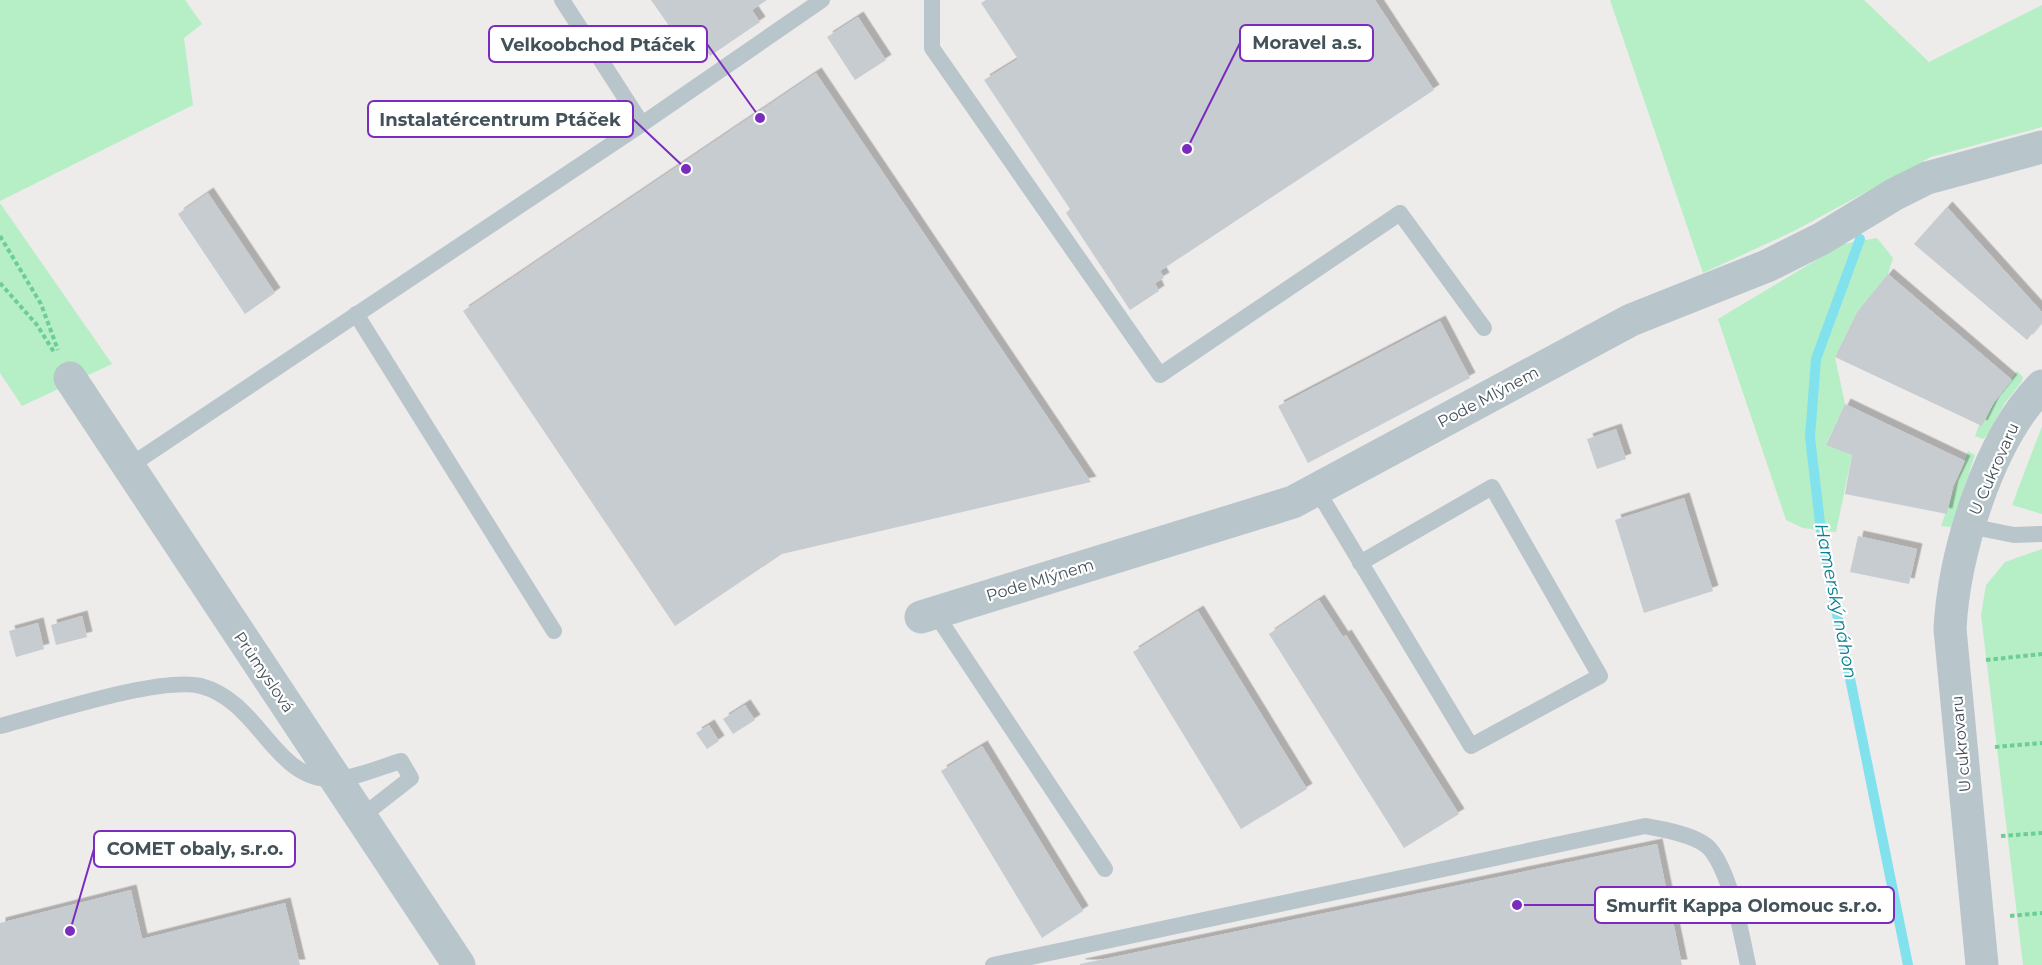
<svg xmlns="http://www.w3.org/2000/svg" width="2042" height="965" viewBox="0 0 2042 965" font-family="Montserrat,sans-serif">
<defs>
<filter id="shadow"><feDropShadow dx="5.5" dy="-5.5" stdDeviation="0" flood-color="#0004"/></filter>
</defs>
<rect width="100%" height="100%" fill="#eeebeb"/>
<g fill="#b6efc6">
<polygon points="0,0 185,0 202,24 184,38 193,105 0,201"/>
<polygon points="1610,0 1864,0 1929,62 2042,5 2042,127 1931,157 1794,231 1703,273"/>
<polygon points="0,203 112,364 22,406 0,373"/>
<polygon points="1877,238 1893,258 1888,274 1857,312 1835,357 1845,404 1826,444 1852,455 1836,532 1803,528 1786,520 1718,319 1843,244"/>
<polygon points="2017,371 2023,377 2022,381 2005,403 1987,435 1983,439 1975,436 1979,425"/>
<polygon points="2042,426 2042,514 2012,505"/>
<polygon points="1968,451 1975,455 1951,527 1941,526"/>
<polygon points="2042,549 2042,965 2023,965 1981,615 1986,585 2005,562"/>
</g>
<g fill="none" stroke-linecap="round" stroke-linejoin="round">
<polyline stroke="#81e2ed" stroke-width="10" points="1860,239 1816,359 1810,437 1822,540 1908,965"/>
</g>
<g fill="#c7ccd0" filter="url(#shadow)">
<polygon points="651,0 767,0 752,10 760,22 710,56 702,44 688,53"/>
<polygon points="986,0 1375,0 1434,90 1160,271 1164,278 1155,283 1159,291 1130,310 1066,213 1070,209 984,80 1018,59 981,3"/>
<polygon points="858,17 886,60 855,80 827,37"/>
<polygon points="816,73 1091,482 782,554 675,626 463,311"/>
<polygon points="208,193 275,293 245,314 178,214"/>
<polygon points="1947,207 2042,312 2042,322 2027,340 1914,244"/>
<polygon points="1888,274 2012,380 1994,402 1982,426 1835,357 1857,312"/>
<polygon points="1440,321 1470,378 1308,463 1278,406"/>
<polygon points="1845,404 1965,461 1953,486 1947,514 1845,494 1852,455 1826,445"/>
<polygon points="1616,429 1626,459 1597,469 1587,439"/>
<polygon points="1684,498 1713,591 1644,613 1615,520"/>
<polygon points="1858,536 1917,549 1909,584 1850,572"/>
<polygon points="1319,600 1343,637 1346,635 1459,814 1404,848 1269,634"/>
<polygon points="1198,611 1307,789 1241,829 1133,652"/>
<polygon points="82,616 87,637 56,645 51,625"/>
<polygon points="38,623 44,649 16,657 9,631"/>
<polygon points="745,705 755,720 733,734 723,719"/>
<polygon points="709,725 719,741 707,749 696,733"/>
<polygon points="982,746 1083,911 1042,938 941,771"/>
<polygon points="1657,844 1682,965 1080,965 1080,964"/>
<polygon points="131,890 142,939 285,903 300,965 0,965 0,923"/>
</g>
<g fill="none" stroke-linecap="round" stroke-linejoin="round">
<g stroke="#6ecd94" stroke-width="4" stroke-dasharray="4.5 3" stroke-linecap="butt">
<polyline points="0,236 41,304 58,350"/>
<polyline points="0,283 37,325 54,352"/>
<polyline points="1986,660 2042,654"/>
<polyline points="1995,747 2042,743"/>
<polyline points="2001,836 2042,833"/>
<polyline points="2010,916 2042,913"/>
</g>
<g stroke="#b8c5cb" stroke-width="16">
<polyline points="562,0 642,124 822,0"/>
<polyline points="932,0 932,48 1160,375 1400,213 1484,328"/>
<polyline points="356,314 554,631"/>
<polyline points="128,467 642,124"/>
<polyline points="1317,490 1471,746 1600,676 1492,487 1360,563"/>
<polyline points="1969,526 2014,535 2042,534"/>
<polyline points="935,613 1105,869"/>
<path d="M0,726C46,714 160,676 201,686C261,702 274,782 335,779C356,778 381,767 401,761L411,778L361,817"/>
<path d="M993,965L1645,826C1662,829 1698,835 1710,849C1731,874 1741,933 1748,965"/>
</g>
<g stroke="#b8c5cb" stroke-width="33">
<polyline points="70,378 459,965"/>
<polyline points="921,617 1293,502 1631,320 1767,266 1821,239 1895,194 1927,178 2042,147"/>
<path d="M1982,965L1950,629C1954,554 1988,440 2042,386"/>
</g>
</g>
<g text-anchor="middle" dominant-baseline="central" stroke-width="4.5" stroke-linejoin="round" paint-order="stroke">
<g font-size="16" fill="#435159" stroke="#fff">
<text transform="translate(1488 397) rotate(-28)">Pode Mlýnem</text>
<text transform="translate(1994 469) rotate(-66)">U Cukrovaru</text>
<text transform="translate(1040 580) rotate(-17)">Pode Mlýnem</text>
<text transform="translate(264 672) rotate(56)">Průmyslová</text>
<text transform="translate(1961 744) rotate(-95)">U cukrovaru</text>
</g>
<g font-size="18" font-style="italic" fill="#098190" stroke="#fff">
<text transform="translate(1836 601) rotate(79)">Hamerský náhon</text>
</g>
</g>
<path fill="none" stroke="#7b2cbf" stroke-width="2" d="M1187 149L1240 43M760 118L707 44M686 169L633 119M70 931L94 849M1517 905L1595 905"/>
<g fill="#7b2cbf" stroke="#fff" stroke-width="2">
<circle cx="1187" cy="149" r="6"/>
<circle cx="760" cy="118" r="6"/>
<circle cx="686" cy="169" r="6"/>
<circle cx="70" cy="931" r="6"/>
<circle cx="1517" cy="905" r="6"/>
</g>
<g fill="#fff" stroke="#7b2cbf" stroke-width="2">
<rect x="1240" y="25" width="133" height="36" rx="6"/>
<rect x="489" y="26" width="218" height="36" rx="6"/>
<rect x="368" y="101" width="265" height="36" rx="6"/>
<rect x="94" y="831" width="201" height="36" rx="6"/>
<rect x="1595" y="887" width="299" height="36" rx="6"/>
</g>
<g font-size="18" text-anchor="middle" font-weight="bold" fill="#435159">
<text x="1307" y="49">Moravel a.s.</text>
<text x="598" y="51">Velkoobchod Ptáček</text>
<text x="500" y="126">Instalatércentrum Ptáček</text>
<text x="195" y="855">COMET obaly, s.r.o.</text>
<text x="1744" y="912">Smurfit Kappa Olomouc s.r.o.</text>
</g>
</svg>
